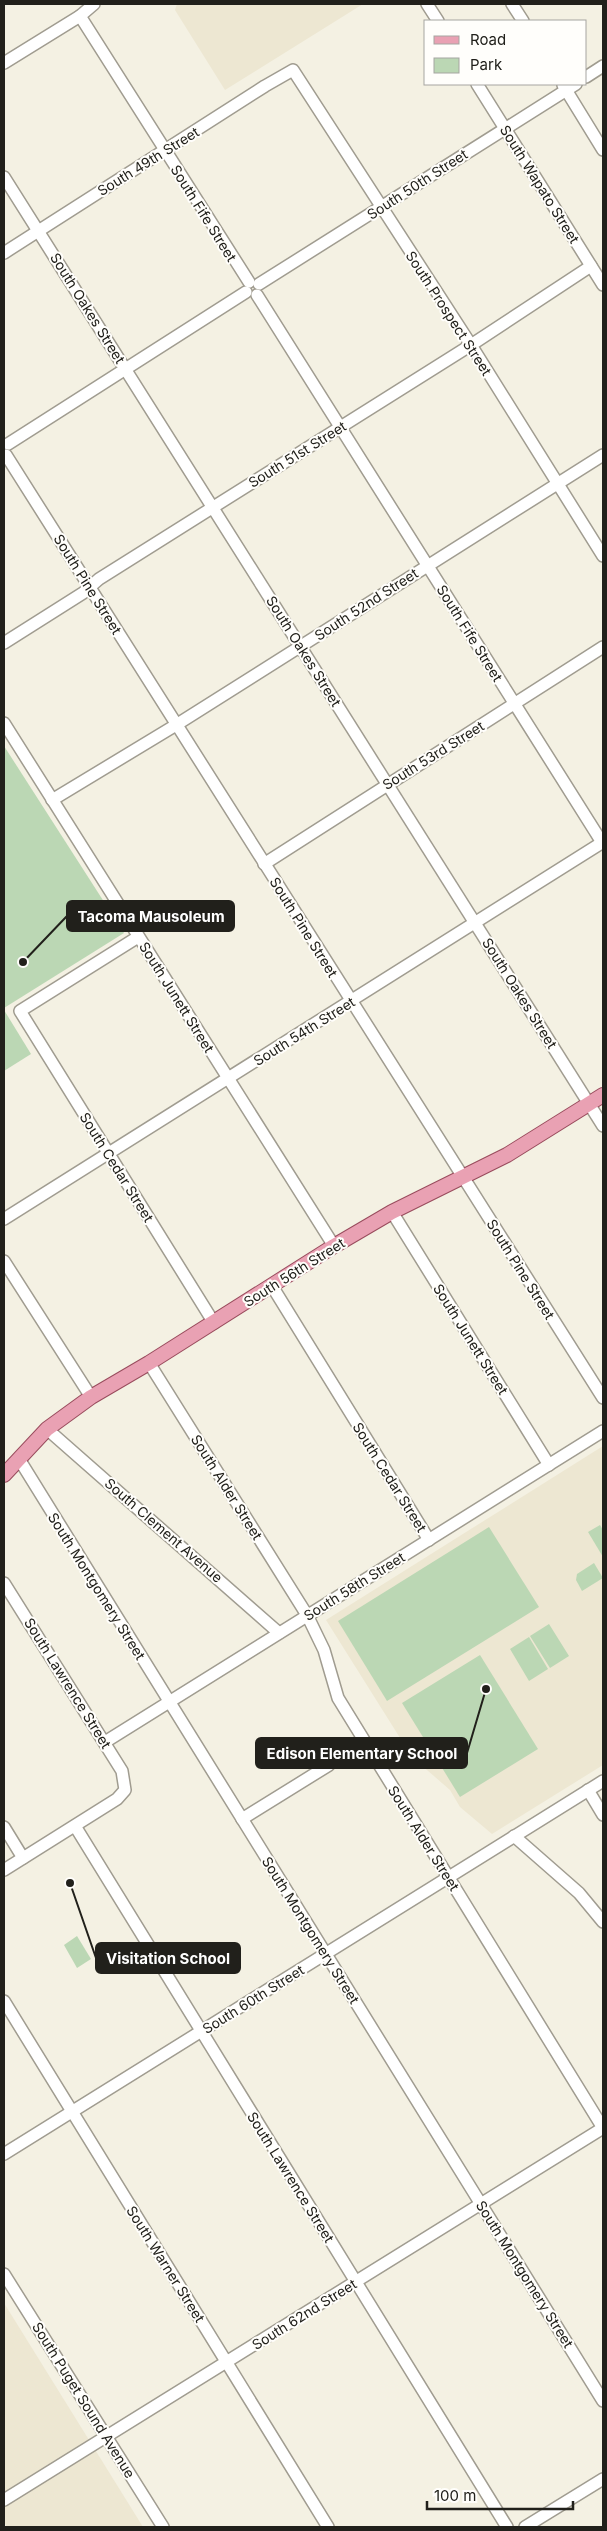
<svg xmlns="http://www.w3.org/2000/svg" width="607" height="2531" viewBox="0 0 607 2531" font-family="Inter,sans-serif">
<rect width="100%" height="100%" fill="#f4f1e3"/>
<g fill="#ede7d2">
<polygon points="177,4 363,4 225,90 175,10"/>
<polygon points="603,1446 603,1765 492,1834 460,1807 450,1790 412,1757 326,1620"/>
<polygon points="4,2303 143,2527 7,2527 4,2522"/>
</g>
<g fill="#bbd7b4">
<polygon points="4,746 124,933 4,1008"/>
<polygon points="4,1010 31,1054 4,1071"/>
<polygon points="600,1525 603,1530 603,1557 588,1532"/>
<polygon points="489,1527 539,1607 387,1701 338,1621"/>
<polygon points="594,1563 603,1578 582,1591 576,1580 577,1574"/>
<polygon points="549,1624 569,1656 550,1668 530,1636"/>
<polygon points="529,1637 548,1669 529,1681 510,1649"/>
<polygon points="480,1655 538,1749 460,1797 402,1703"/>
<polygon points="77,1936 91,1959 77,1968 64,1945"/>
</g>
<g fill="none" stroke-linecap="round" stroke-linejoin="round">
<g stroke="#a09c90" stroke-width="14">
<g id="minor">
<polyline points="427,4 438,21"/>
<polyline points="512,4 523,21"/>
<polyline points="80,16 249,282"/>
<polyline points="4,63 80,16 94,4"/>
<polyline points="586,77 603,66"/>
<polyline points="477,84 603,285"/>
<polyline points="563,85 603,150"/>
<polyline points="4,177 603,1126"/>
<polyline points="4,253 265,86 293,70 471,345 603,556"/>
<polyline points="259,284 576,84"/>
<polyline points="257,295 603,844"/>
<polyline points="8,444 246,292"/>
<polyline points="6,455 603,1398"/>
<polyline points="4,643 83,593 99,579 471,345 591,266"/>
<polyline points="4,723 334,1246"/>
<polyline points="52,800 176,725 603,455"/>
<polyline points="264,864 603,647"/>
<polyline points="138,937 20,1011 214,1323"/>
<polyline points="392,1212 549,1465"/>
<polyline points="4,1219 603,842"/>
<polyline points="4,1261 91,1397"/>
<polyline points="272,1286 429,1540"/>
<polyline points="47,1429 279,1633"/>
<polyline points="19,1459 603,2401"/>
<polyline points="4,1583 122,1771 125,1790 117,1799 4,1870"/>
<polyline points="105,1742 603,1431"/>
<polyline points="588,1790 603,1815"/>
<polyline points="242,1819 329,1765"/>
<polyline points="75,1826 507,2527"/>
<polyline points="4,1827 23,1858"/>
<polyline points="514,1836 579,1893 603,1922"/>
<polyline points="4,2001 328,2527"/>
<polyline points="4,2154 603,1781"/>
<polyline points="4,2274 163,2527"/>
<polyline points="4,2500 603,2128 338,1698 324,1650 307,1615 149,1363"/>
<polyline points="525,2527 603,2479"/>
</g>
</g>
<g stroke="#994c5d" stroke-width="16">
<polyline id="major" points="4,1475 47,1429 91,1397 149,1363 334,1246 392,1212 507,1155 603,1095"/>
</g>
<use href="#minor" stroke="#fff" stroke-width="11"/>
<use href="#major" stroke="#e9a1b3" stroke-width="14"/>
</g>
<g text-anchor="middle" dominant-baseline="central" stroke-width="4" stroke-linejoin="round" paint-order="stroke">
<g font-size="14" fill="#21201b" stroke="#fffefb">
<text transform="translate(148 161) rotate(-32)">South 49th Street</text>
<text transform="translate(417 184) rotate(-33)">South 50th Street</text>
<text transform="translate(540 184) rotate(58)">South Wapato Street</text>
<text transform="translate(204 213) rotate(58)">South Fife Street</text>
<text transform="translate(88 308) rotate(58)">South Oakes Street</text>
<text transform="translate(449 313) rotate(57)">South Prospect Street</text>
<text transform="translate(297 454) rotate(-32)">South 51st Street</text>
<text transform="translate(88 584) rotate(58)">South Pine Street</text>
<text transform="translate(366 604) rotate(-33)">South 52nd Street</text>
<text transform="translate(470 633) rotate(58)">South Fife Street</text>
<text transform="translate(304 651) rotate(58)">South Oakes Street</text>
<text transform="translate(433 755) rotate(-32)">South 53rd Street</text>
<text transform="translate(304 927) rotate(58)">South Pine Street</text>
<text transform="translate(520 993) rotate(58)">South Oakes Street</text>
<text transform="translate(177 997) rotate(58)">South Junett Street</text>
<text transform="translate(304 1031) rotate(-32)">South 54th Street</text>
<text transform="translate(117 1167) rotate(58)">South Cedar Street</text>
<text transform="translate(521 1269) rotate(58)">South Pine Street</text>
<text transform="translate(294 1272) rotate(-32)">South 56th Street</text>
<text transform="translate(471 1339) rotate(58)">South Junett Street</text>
<text transform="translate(390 1477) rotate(58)">South Cedar Street</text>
<text transform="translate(227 1487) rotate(58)">South Alder Street</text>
<text transform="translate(164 1530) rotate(41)">South Clement Avenue</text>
<text transform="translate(97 1586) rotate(58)">South Montgomery Street</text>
<text transform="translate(354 1586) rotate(-32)">South 58th Street</text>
<text transform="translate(68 1683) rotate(58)">South Lawrence Street</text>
<text transform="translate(424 1838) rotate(58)">South Alder Street</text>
<text transform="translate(311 1930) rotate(58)">South Montgomery Street</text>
<text transform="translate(253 1999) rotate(-32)">South 60th Street</text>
<text transform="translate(291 2177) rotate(58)">South Lawrence Street</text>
<text transform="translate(166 2264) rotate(58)">South Warner Street</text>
<text transform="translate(525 2274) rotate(58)">South Montgomery Street</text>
<text transform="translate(304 2314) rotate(-32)">South 62nd Street</text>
<text transform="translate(84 2400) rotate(58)">South Puget Sound Avenue</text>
</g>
</g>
<path fill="none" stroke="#21201b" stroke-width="2" d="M23 962L67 916M486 1689L467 1753M70 1883L96 1958"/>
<g fill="#21201b" stroke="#fffefb" stroke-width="2">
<circle cx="23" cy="962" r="5"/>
<circle cx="486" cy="1689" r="5"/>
<circle cx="70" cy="1883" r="5"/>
</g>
<g fill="#21201b" stroke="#21201b" stroke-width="2">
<rect x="67" y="901" width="167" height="30" rx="5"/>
<rect x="256" y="1738" width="211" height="30" rx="5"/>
<rect x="96" y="1943" width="144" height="30" rx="5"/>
</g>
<g font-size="15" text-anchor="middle" font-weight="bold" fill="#fff">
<text x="151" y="922">Tacoma Mausoleum</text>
<text x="362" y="1759">Edison Elementary School</text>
<text x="168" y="1964">Visitation School</text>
</g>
<rect width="607" height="2531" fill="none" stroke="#21201b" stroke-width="10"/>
<rect x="424" y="20" width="162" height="65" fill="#fffefb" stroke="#a6a5a1"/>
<rect x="434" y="36" width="25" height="8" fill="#e9a1b3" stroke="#a6a5a1"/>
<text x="470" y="45" font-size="15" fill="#21201b">Road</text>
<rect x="434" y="58" width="25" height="15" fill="#bbd7b4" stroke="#a6a5a1"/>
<text x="470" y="70" font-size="15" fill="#21201b">Park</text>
<path d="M427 2501v8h146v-8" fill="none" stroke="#21201b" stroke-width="2.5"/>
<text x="434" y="2501" font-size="15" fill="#21201b" stroke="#fffefb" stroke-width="4" paint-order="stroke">100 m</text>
</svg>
